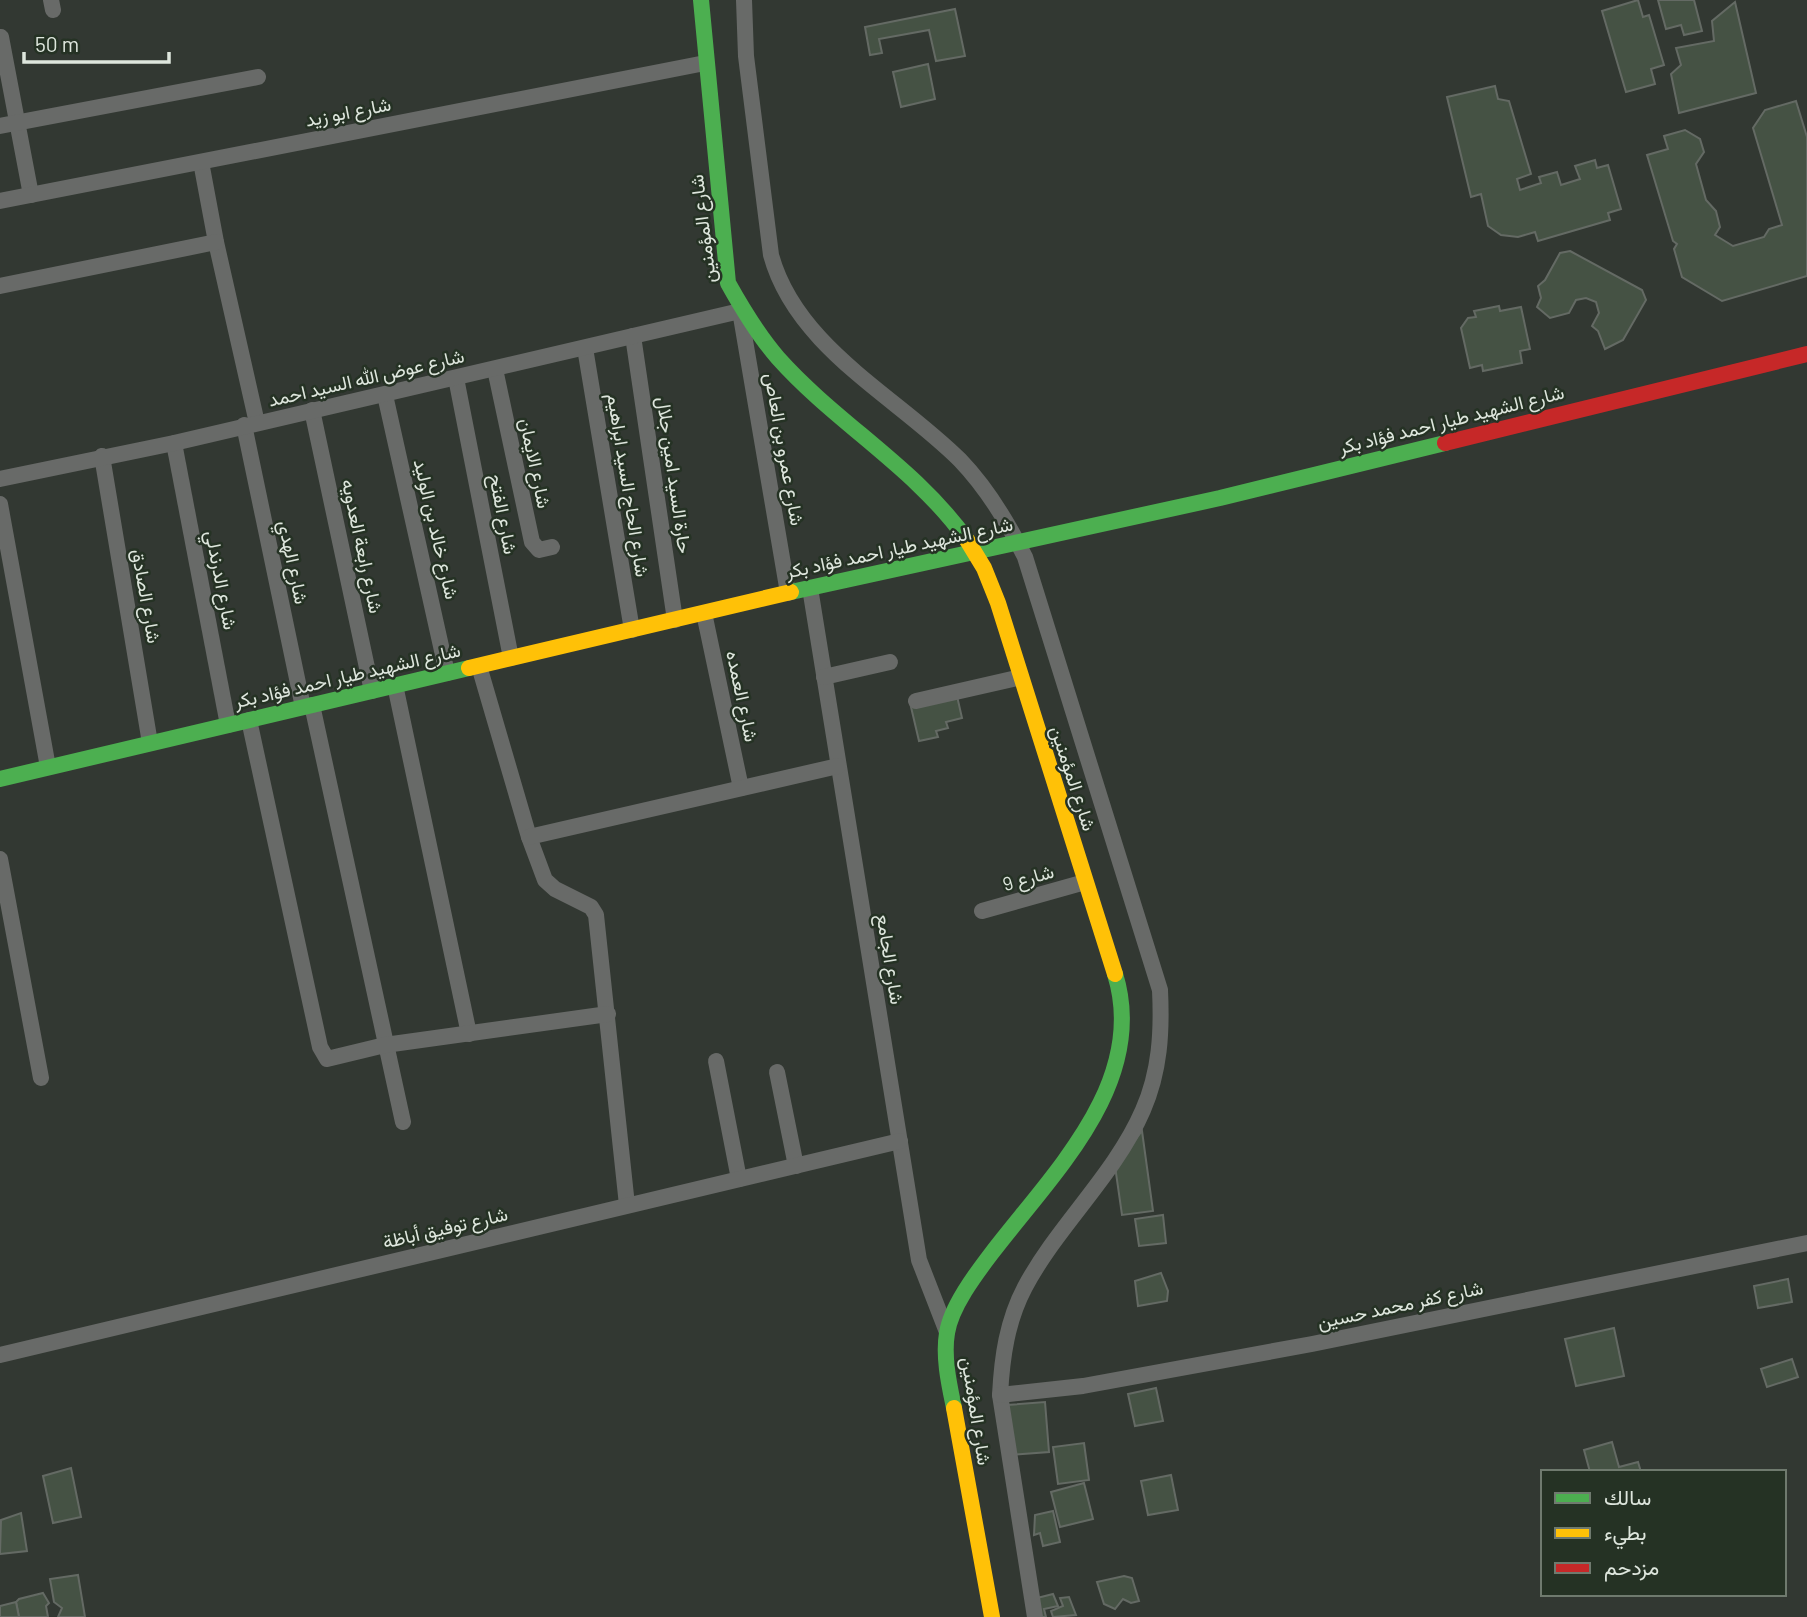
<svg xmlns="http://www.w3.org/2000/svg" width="1807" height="1617" viewBox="0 0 1807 1617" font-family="Barlow,Vazirmatn,sans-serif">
<rect width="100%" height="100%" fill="#323832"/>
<g fill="#455244" stroke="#646a64" stroke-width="2">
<polygon points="1638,0 1643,17 1649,15 1664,65 1651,69 1655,84 1626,92 1602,11"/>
<polygon points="1658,0 1694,0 1702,31 1684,35 1681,25 1666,29"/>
<polygon points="1735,2 1756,93 1679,113 1671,74 1681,65 1676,48 1714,41 1712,21"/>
<polygon points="955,9 965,56 936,61 929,30 879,39 882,53 870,55 865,27"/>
<polygon points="928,64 935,99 901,107 893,72"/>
<polygon points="1495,86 1498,99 1509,101 1531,174 1517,179 1520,190 1541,183 1539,177 1557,172 1561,185 1580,179 1575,166 1595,160 1597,168 1608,165 1621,209 1608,213 1610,220 1538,241 1535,232 1518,237 1501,235 1488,226 1481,194 1471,197 1447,97"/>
<polygon points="1796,101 1807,137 1807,276 1722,301 1682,277 1674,249 1677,244 1673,241 1647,155 1668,149 1664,136 1685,130 1700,139 1704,152 1696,164 1706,200 1716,211 1720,227 1715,235 1733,246 1764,237 1769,229 1782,225 1753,128 1765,110"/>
<polygon points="1570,251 1642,290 1646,300 1623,340 1605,349 1598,331 1592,326 1599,313 1596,302 1586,298 1576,300 1569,313 1550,318 1537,307 1541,298 1538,286 1545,280 1560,253"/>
<polygon points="1499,306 1500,311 1521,307 1530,349 1520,351 1522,363 1483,371 1482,365 1470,368 1461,328 1468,318 1476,317 1474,311"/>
<polygon points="957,696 962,718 946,722 948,728 936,731 938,737 919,741 911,707"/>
<polygon points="1142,1131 1153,1211 1122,1215 1115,1166"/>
<polygon points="1163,1215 1166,1243 1139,1246 1135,1219"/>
<polygon points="1161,1273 1168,1291 1167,1301 1138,1306 1135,1281"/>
<polygon points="1788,1279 1792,1302 1758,1308 1754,1286"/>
<polygon points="1614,1328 1624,1376 1576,1386 1565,1339"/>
<polygon points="1792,1359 1798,1377 1767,1387 1761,1369"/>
<polygon points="1156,1388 1163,1421 1135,1426 1128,1394"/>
<polygon points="1045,1402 1049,1452 1011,1455 1007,1405"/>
<polygon points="1612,1442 1619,1467 1638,1462 1641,1472 1590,1472 1584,1450"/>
<polygon points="1084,1443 1089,1480 1058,1484 1053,1447"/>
<polygon points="71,1468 81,1517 53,1523 43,1476"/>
<polygon points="1171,1475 1178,1510 1148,1515 1141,1481"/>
<polygon points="1084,1483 1093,1519 1060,1527 1051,1492"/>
<polygon points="1053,1511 1060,1542 1043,1546 1040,1533 1034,1535 1035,1515"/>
<polygon points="21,1513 27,1551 0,1554 1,1520"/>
<polygon points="78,1575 85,1617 58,1617 62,1608 54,1602 50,1579"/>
<polygon points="1124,1576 1132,1578 1139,1601 1131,1603 1123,1599 1115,1609 1104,1604 1097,1582"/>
<polygon points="43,1593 49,1603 46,1606 48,1617 19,1617 16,1602 19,1599"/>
<polygon points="1053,1594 1058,1606 1044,1609 1046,1617 1038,1617 1037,1598"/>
<polygon points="1069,1597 1076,1615 1053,1617 1051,1611 1063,1606 1060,1598"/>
<polygon points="16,1602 19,1617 0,1617 0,1606"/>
</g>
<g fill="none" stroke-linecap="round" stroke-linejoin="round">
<g stroke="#686a68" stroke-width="16">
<polyline points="51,0 53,10"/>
<path d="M744,0L746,56L771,255C796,347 896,396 960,460C986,487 1008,523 1025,557L1160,990C1162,1032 1160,1071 1143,1110C1115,1175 1058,1225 1025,1287C1007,1321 1002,1357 1000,1395L1035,1617"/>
<polyline points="1,37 31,195"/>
<polyline points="0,126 258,77"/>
<polyline points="201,162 216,242 257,423"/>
<polyline points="0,201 705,63"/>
<polyline points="0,286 216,242"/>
<polyline points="633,336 675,620"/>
<polyline points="585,348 632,630"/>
<polyline points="495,369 532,542 539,550 552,547"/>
<polyline points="456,378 511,658"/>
<polyline points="385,395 447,673"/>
<polyline points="312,410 372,691"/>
<polyline points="244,425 303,707"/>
<polyline points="174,443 228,725"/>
<polyline points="102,456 150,743"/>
<polyline points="0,479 174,443 740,311 788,593"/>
<polyline points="0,504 48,767"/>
<polyline points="810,588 919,1260 947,1332"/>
<polyline points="704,613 741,788"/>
<polyline points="479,666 529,837 545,880 555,889 591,907 596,915 627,1205"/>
<polyline points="824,677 890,662"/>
<polyline points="395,685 469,1034"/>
<polyline points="916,701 1021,677"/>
<polyline points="312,705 403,1122"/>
<polyline points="249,720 320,1047 327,1059 385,1045 608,1014"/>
<polyline points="529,837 838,766"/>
<polyline points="0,859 41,1078"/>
<polyline points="982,911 1085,882"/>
<polyline points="716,1061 739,1179"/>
<polyline points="777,1072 796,1166"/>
<polyline points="0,1355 900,1141"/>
<polyline points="1000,1395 1083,1386 1312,1344 1807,1243"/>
</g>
<g stroke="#4caf50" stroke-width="16">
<path d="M701,0L728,283C743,310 758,335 778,358C837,424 915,467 967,540"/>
<polyline points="791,592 1220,498 1445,443"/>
<polyline points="0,779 469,668"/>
<path d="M954,1408C949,1384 943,1357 947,1333C951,1307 975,1275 991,1254C1051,1175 1149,1083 1115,974"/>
</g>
<g stroke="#ffc107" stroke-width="16">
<polyline points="967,540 984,568 998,603 1115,974"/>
<polyline points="469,668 791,592"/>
<polyline points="954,1408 992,1617"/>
</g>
<polyline stroke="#c62828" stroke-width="16" points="1445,443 1807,354"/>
</g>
<g text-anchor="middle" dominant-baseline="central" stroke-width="5" stroke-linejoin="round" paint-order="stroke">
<g font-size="19" fill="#dee6dd" stroke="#253224">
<text transform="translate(348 111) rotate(-11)">شارع ابو زيد</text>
<text transform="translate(702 229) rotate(-97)">شارع المؤمنين</text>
<text transform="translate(366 377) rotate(-13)">شارع عوض الله السيد احمد</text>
<text transform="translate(1451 419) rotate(-14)">شارع الشهيد طيار احمد فؤاد بكر</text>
<text transform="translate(785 449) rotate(80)">شارع عمرو بن العاص</text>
<text transform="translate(536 463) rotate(78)">شارع الايمان</text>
<text transform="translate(675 475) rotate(82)">حارة السيد امين جلال</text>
<text transform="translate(629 485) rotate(81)">شارع الحاج السيد ابراهيم</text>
<text transform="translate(504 514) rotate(79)">شارع الفتح</text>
<text transform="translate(437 529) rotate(77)">شارع خالد بن الوليد</text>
<text transform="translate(363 546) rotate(78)">شارع رابعة العدويه</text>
<text transform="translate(899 547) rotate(-12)">شارع الشهيد طيار احمد فؤاد بكر</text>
<text transform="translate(294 562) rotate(78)">شارع الهدي</text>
<text transform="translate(222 580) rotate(79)">شارع الدرندلي</text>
<text transform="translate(147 596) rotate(80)">شارع الصادق</text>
<text transform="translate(347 675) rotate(-13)">شارع الشهيد طيار احمد فؤاد بكر</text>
<text transform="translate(743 696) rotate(78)">شارع العمده</text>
<text transform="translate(1074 778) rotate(72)">شارع المؤمنين</text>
<text transform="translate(1028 877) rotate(-16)">شارع 9</text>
<text transform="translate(891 959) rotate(81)">شارع الجامع</text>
<text transform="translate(445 1227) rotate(-13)">شارع توفيق أباظة</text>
<text transform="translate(1400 1304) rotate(-12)">شارع كفر محمد حسين</text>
<text transform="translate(977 1411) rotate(81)">شارع المؤمنين</text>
</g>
</g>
<rect x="1541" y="1470" width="245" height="126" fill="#253224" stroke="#6f7a6e" stroke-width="2"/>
<rect x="1555" y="1493" width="35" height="10" fill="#4caf50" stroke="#6f7a6e" stroke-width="2"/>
<text x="1604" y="1505" font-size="21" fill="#dee6dd">سالك</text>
<rect x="1555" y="1528" width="35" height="10" fill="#ffc107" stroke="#6f7a6e" stroke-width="2"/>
<text x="1604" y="1540" font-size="21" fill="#dee6dd">بطيء</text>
<rect x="1555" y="1563" width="35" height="10" fill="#c62828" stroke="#6f7a6e" stroke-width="2"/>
<text x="1604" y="1575" font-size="21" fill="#dee6dd">مزدحم</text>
<path d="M24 52v10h145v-10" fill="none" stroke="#dee6dd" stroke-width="3.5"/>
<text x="35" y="52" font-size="21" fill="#dee6dd" stroke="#253224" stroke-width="5" paint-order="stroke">50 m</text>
</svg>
